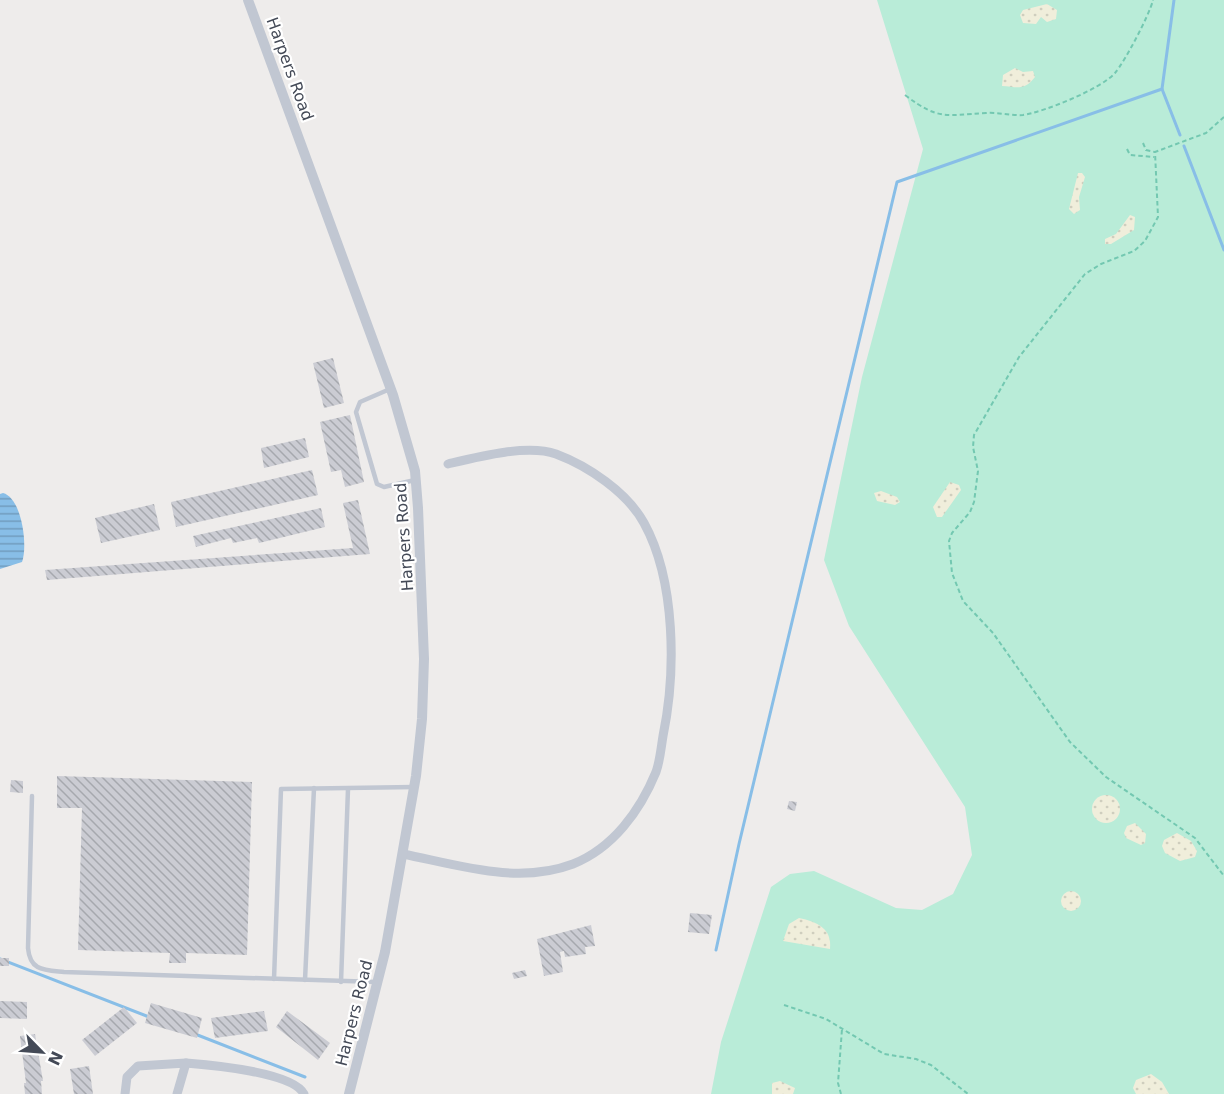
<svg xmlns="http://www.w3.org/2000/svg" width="1224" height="1094" viewBox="0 0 1224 1094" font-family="'DejaVu Sans',sans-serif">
<defs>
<pattern id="sand-dots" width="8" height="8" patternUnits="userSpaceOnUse" patternTransform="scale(1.5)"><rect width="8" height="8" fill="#f0eedb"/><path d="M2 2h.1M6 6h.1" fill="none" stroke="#cfcebe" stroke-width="1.8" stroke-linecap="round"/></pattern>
<pattern id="water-rules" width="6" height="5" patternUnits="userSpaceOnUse" patternTransform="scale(1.5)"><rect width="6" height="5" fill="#88bee7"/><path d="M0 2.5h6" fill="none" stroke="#719cbe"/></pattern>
<pattern id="building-back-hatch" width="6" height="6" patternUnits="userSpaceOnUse" patternTransform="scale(1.5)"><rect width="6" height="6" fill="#cbccd3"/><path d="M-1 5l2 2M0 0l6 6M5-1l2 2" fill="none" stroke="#a6a8ae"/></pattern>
</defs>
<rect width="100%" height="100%" fill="#eeeceb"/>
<polygon fill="#b9ecd8" points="877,0 1224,0 1224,1094 711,1094 721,1042 771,887 790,874 814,871 896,908 922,910 953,894 972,855 965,807 849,626 824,560 862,377 923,149"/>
<g fill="url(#sand-dots)">
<polygon points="1047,4 1057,10 1056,19 1047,22 1041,17 1036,24 1023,23 1020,15 1023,10"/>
<path d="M1015,68L1023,72L1033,71L1035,77C1024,91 1018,87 1002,86L1003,75Z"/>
<polygon points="1078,173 1082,173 1085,177 1079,197 1080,210 1074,214 1069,209"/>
<polygon points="1130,215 1135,217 1134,230 1111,244 1105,244 1105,239 1116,234"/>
<polygon points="950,482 959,485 961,490 942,517 937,517 933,507"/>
<polygon points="881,491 897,497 900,502 895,505 877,501 874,493"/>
<circle cx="1106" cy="809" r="14"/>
<polygon points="1135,823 1146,834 1145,843 1141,845 1126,838 1124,833 1127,826"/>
<polygon points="1177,833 1191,841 1197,851 1195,857 1180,861 1165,853 1162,846 1164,840"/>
<circle cx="1071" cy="901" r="10"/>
<path d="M799,918C817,922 832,928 830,949L783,941L789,924Z"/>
<polygon points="1151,1074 1162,1082 1169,1094 1136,1094 1133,1088 1136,1080"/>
<polygon points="780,1081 795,1088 793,1094 772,1094 772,1083"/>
</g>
<path fill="url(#water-rules)" d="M3,493C22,498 28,546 22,562L0,569V494Z"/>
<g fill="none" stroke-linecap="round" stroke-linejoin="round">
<g stroke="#88bee7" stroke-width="3">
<polyline points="1174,0 1162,89 1180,135"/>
<polyline points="1184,146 1224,250"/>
<polyline points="716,950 739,844 897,182 1162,89"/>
<polyline points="0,959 149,1017"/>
<polyline points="195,1034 305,1077"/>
</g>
</g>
<g fill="url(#building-back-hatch)">
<polygon points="333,358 344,403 324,408 313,363"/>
<polygon points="350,415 364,482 345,487 341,470 331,472 320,422"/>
<polygon points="305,438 309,457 264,468 261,448"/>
<polygon points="312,470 318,495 176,527 171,502"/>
<polygon points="358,500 370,554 47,580 45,570 353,548 343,503"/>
<polygon points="154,504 160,530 101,543 95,518"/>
<polygon points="321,508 325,527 259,543 257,538 233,543 231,538 196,547 193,536"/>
<polygon points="57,776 252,782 247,955 186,953 186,963 169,963 170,953 78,950 82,808 57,808"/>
<polygon points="11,780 23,781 23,793 10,792"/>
<polygon points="789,801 797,802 795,811 787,809"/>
<polygon points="690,913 712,915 709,934 688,932"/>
<polygon points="591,925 595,946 585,947 586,954 565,957 564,951 560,952 563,972 544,976 537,939"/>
<rect x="0" y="958" width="9" height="8"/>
<polygon points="525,970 527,976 514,979 512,973"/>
<polygon points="0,1001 27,1002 27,1019 0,1018"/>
<polygon points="151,1003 202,1018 197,1038 145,1023"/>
<polygon points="124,1007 137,1023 95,1056 82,1040"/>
<polygon points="264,1011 268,1031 215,1038 211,1018"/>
<polygon points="287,1011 330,1043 318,1060 276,1027"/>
<polygon points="35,1034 43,1081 41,1081 42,1094 25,1094 24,1083 26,1083 20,1036"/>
<polygon points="89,1066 93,1094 74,1094 70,1069"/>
</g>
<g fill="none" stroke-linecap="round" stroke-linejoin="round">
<g stroke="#73c8b1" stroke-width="2" stroke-dasharray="4.5 3" stroke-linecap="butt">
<path d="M905,95C939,121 946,115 986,113C998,112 1011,116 1023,115C1044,112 1101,89 1115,73C1125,61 1149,16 1153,0"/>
<polyline points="1224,117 1206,133 1155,152 1158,217 1145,241 1134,251 1101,264 1085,274 1019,357 974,435 973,447 978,471 974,502 970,512 952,533 949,541 952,573 963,601 993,633 1070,742 1106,777 1195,838 1224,876"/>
<polyline points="1143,143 1146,150 1155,152"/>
<polyline points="1127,149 1130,155 1154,157"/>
<polyline points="784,1005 826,1019 884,1054 916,1059 931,1065 968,1094"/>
<polyline points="841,1094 838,1083 842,1029"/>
</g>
<g stroke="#c1c7d2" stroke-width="4.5">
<polyline points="390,389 360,402 356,412 377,484 384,487 415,480"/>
<path d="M32,796L28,948C30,971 44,970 64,972L377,982"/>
<polyline points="274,979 281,789 414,787"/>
<polyline points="305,980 314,788"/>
<polyline points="341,982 348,789"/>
</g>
<g stroke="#c1c7d2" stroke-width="9">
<path d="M403,854C458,865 518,885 573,864C613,848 640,811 656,772C660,761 661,748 663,736C676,673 676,581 644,523C627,492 588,466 556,454C527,444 477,457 448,464"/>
<path d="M186,1063C211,1065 293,1072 304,1094"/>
<polyline points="125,1094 127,1077 138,1066 186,1063 177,1094"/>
</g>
<polyline stroke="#c1c7d2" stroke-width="10" points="248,0 393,395 415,471 418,508 424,659 422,719 416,776 385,952 349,1094"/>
</g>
<g text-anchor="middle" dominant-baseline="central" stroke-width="4.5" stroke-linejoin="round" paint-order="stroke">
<g font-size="16" fill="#444a57" stroke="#fff">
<text transform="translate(290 69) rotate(70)">Harpers Road</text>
<text transform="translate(404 537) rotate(-94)">Harpers Road</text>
<text transform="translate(354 1013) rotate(-76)">Harpers Road</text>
</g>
</g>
<g transform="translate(42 1052) rotate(115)" stroke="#ffffff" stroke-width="4.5" paint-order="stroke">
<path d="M0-4.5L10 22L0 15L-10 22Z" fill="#444a57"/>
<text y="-9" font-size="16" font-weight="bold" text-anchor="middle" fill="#444a57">N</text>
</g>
</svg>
